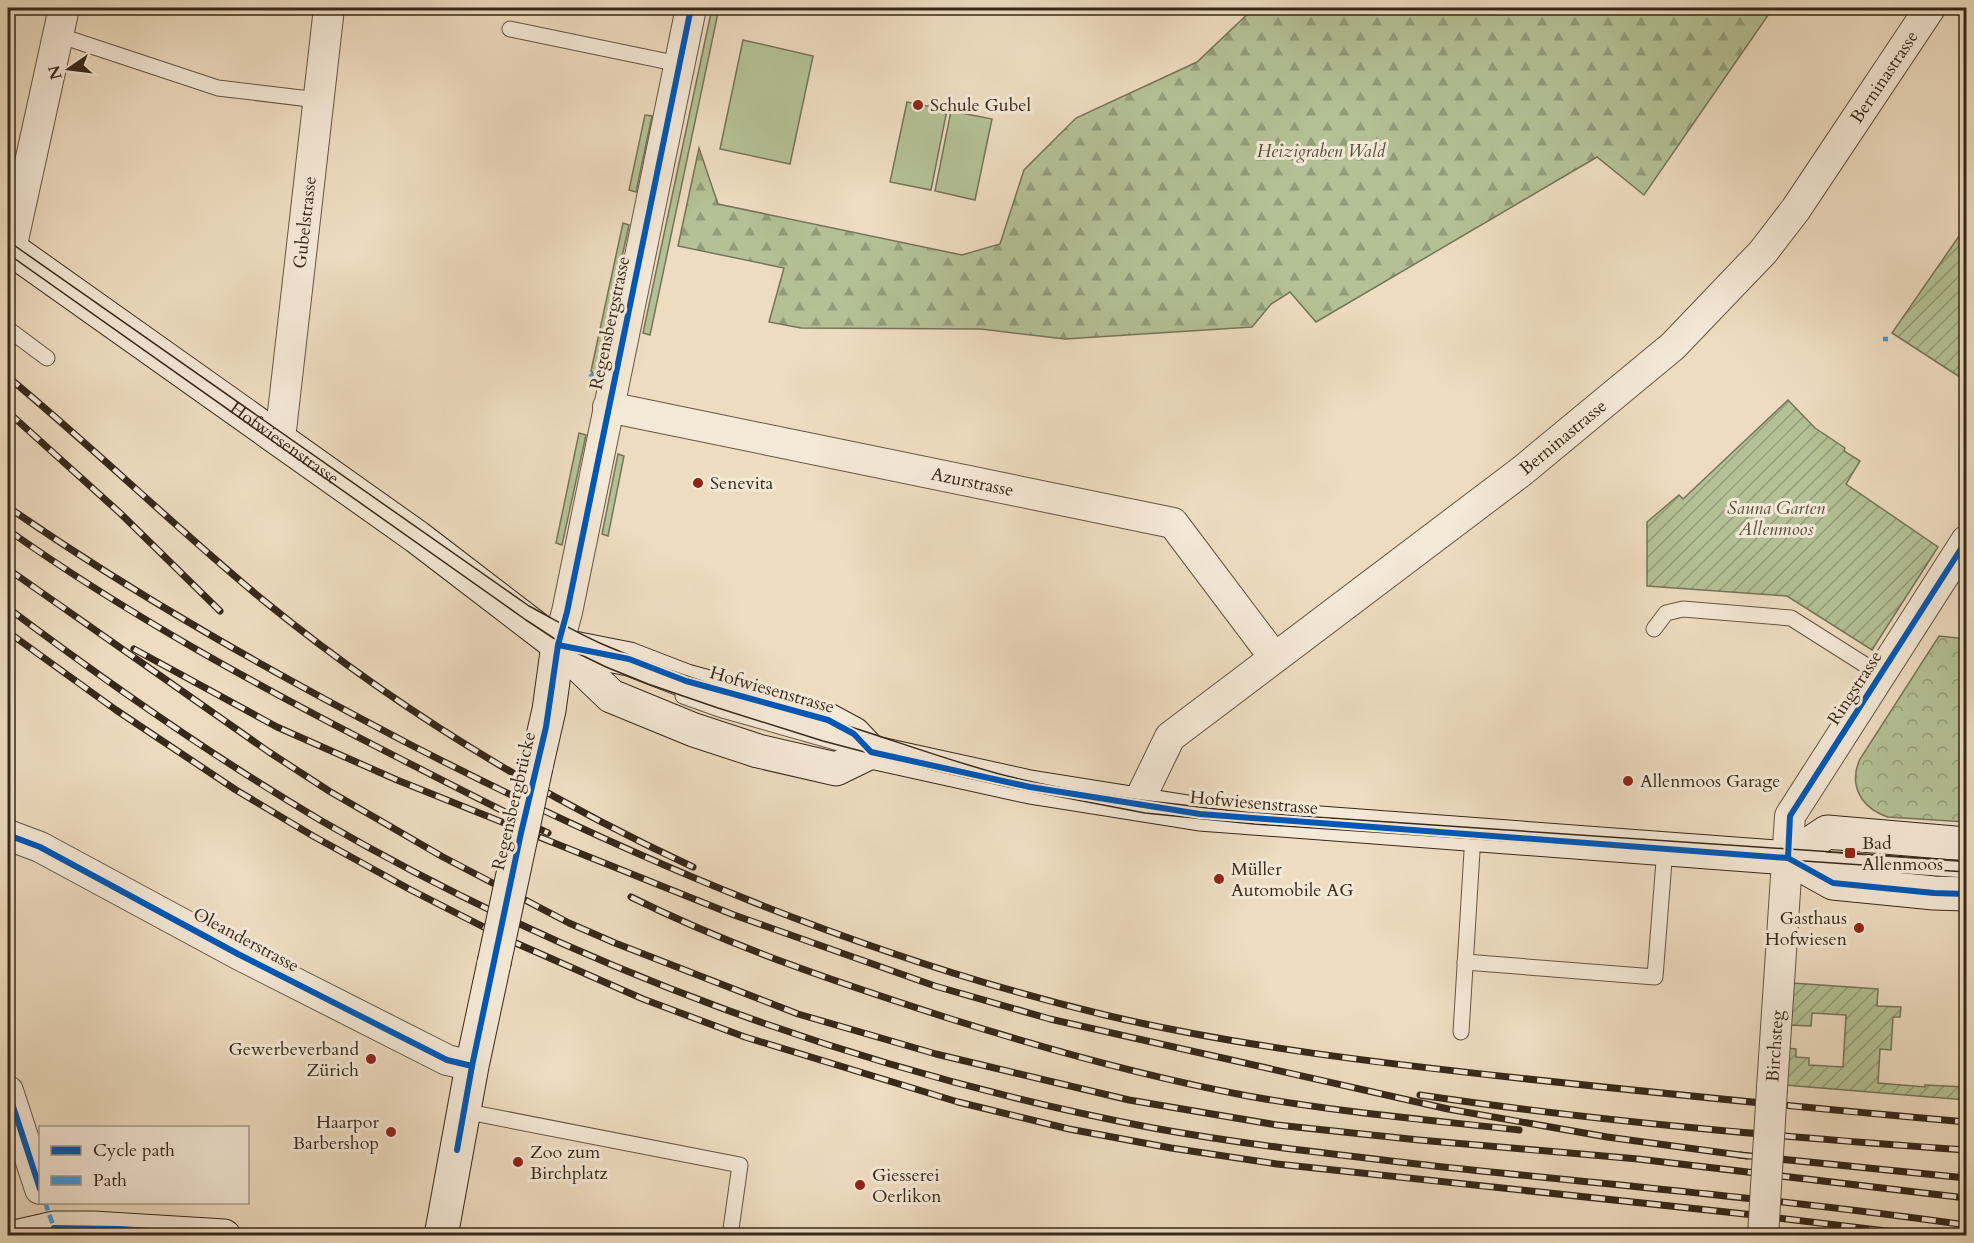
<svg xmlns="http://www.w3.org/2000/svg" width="1974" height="1243" viewBox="0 0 1974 1243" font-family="Cardo,serif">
<defs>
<pattern id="forest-firs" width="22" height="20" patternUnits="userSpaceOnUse" patternTransform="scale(1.5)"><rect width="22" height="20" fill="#b4c196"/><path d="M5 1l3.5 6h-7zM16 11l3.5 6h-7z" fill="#939d7a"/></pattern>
<pattern id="park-crowns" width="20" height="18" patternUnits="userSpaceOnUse" patternTransform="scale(1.5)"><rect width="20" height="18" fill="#b4c196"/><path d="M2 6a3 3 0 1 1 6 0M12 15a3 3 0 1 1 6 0" fill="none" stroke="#939d7a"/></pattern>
<pattern id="garden-furrows" width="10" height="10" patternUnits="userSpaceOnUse" patternTransform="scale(1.5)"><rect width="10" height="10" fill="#b4c196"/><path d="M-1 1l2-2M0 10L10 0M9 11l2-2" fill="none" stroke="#939d7a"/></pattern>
</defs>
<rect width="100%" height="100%" fill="#eedcc0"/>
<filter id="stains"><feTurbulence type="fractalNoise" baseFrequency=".00333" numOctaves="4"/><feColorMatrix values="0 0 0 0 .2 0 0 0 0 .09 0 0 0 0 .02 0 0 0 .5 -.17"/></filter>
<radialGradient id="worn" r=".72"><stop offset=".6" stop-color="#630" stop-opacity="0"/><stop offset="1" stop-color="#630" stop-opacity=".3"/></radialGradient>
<g fill="#b4c196" stroke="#767458" stroke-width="1.5">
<polygon points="712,8 719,8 650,335 643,333"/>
<polygon points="743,40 813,56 790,164 720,149"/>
<polygon points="907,102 947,110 931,190 890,182"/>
<polygon points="951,111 992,119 975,200 935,191"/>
<polygon points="645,115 652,116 636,192 629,190"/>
<polygon points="623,223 629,225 596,376 591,371"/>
<polygon points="579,433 586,435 562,545 556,543"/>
<polygon points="618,454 624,456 608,536 602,534"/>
</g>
<polygon fill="url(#forest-firs)" stroke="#767458" stroke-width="1.5" points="1254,8 1773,8 1644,195 1597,157 1316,322 1290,292 1271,304 1252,327 1065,339 981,329 801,328 769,322 784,268 678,246 699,148 718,204 962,255 1000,244 1024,170 1076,118 1197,62"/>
<path fill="url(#park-crowns)" stroke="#767458" stroke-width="1.5" d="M1939,636L1966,639V822L1888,817C1861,808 1848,785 1860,759Z"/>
<g fill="url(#garden-furrows)" stroke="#767458" stroke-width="1.5">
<polygon points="1966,226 1966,381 1892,333"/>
<polygon points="1788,400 1815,428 1845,448 1844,451 1860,461 1846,484 1938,547 1872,650 1787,596 1647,586 1647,522 1679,495 1683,499"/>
<polygon points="1792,983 1878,989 1877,1006 1901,1007 1900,1017 1893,1017 1891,1050 1880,1049 1878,1083 1925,1087 1925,1085 1966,1087 1966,1100 1785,1085 1787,1048 1796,1049 1796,1057 1809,1058 1809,1065 1843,1067 1846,1015 1812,1013 1811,1026 1789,1025"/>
</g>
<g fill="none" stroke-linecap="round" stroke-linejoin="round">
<g stroke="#655543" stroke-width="17">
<g id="lane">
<polyline points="510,29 679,64"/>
<polyline points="58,35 218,88 318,100"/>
<polyline points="8,329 47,358"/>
<polyline points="1654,629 1666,613 1683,609 1791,618 1881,675"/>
<polyline points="683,696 719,709 853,747"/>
<polyline points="1808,859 1966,870"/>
<polyline points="1465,962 1655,977 1665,848"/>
<polyline points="1461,1032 1473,835"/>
<polyline points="463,1111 740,1165 730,1236"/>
</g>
</g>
<g stroke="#655543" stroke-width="32">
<g id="street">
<polyline points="11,249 64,8"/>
<path id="s1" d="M608,407L1173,523L1274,657"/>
<path id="s2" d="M280,439L329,8"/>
<polyline points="558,645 567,612 691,8"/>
<path id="s3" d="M1137,805L1170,737L1522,471L1673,346L1763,252L1796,209L1930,8"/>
<polyline points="8,835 40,847 238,954 447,1060 472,1066"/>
<path id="s4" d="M1772,1088L1790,816L1966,541"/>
<polyline points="8,1091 40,1189"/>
</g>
</g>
<g stroke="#372819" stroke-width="35">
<g id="secondary">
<path id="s5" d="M8,247L417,537L558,645L611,696L694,730L758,751L836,769L871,752"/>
<polyline points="558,645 629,659 686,681 828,720 854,734 871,752 1030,787 1200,814 1788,858 1833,883 1934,893 1966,894"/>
<polyline points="536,767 549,710 558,645"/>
<polyline points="1788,858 1827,832 1966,844"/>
<polyline points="19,1236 54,1228 93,1228 224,1236"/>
<polyline points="441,1236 472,1066 494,963"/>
</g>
</g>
<use href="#lane" stroke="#f4e8d6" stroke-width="15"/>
<use href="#street" stroke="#f4e8d6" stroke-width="30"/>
<use href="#secondary" stroke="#f4e8d6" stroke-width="33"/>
<g stroke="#372819" stroke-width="1.5">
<path d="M8,241L529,606C553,619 577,633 602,644C674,675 750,696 825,719C886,737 945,760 1007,776C1088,796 1171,804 1254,813L1966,861"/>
<polyline points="8,254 526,620 573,651 606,667 648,684 718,708 823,741 933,770 1009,787 1145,813 1254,824 1966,872"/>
</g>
<g stroke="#372819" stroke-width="7">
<g id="rail">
<path d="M8,377C95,449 176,528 263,600C394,707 540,796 693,867"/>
<polyline points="8,412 120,513 220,611"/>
<path d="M8,507C138,597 273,673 413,746C633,859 864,957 1105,1015C1241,1047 1380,1063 1518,1078C1668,1094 1817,1109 1966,1122"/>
<path d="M8,530C128,615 258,686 389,753C442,780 494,807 548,833"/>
<polyline points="8,569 269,752 329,791 443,857 569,923 615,943 798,1014 936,1054 1129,1100 1277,1125 1419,1140 1638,1159 1966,1198"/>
<path d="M8,608C108,683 212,756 320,820C577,969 862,1072 1153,1128C1246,1145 1341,1155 1434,1166C1612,1185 1790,1200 1966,1225"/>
<polyline points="8,632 116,710 236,790 313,836 409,889 509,940 643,999 745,1037 958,1102 1069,1129 1171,1148 1277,1164 1745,1214 1928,1236"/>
<polyline points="134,649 277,727 397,780 734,915 935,986 1050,1019 1448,1109 1607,1137 1747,1156"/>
<path d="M631,897C734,948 842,984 951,1019C1049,1050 1147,1077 1248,1096C1337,1112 1429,1120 1519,1130"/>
<path d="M1420,1095C1602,1122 1784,1137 1966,1150"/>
<polyline points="1740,1155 1966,1178"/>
</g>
</g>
<use href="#rail" stroke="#f4e8d6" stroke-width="4.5" stroke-dasharray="14" stroke-linecap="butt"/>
<g stroke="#655543" stroke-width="32" stroke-linecap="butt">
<polyline id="street-bridge" points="1763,1236 1772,1088"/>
</g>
<g stroke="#372819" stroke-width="35" stroke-linecap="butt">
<polyline id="secondary-bridge" points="494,963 536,767"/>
</g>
<use href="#street-bridge" stroke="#f4e8d6" stroke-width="30"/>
<use href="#secondary-bridge" stroke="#f4e8d6" stroke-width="33"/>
<g stroke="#3e9cdf" stroke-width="4.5" stroke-dasharray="9 4.5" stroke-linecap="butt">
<polyline points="1883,339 1888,339"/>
<polyline points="590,374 597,380"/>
<polyline points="45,1202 54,1228"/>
</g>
<g stroke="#f4e8d6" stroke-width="10">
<g id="cycleway">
<polyline points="558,645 629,659 686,681 828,720 854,734 871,752 1030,787 1200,814 1788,858 1833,883 1934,893 1966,894"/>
<polyline points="8,835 40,847 238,954 447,1060 472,1066"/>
<polyline points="1788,858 1790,816 1966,541"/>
<polyline points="8,1091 40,1189"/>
<polyline points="457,1150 472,1066 521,833 546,727 558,645 567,612 691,8"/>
<polyline points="54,1228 120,1229 224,1236"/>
</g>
</g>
<use href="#cycleway" stroke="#0057b8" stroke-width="6"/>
</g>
<g fill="#8f2418" stroke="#f4e8d6" stroke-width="2">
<circle cx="918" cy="105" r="6"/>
<circle cx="698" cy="483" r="6"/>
<circle cx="1628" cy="781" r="6"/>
<rect x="1844" y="847" width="12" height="12" rx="3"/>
<circle cx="1219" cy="879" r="6"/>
<circle cx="1859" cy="928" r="6"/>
<circle cx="371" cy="1059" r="6"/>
<circle cx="391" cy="1132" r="6"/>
<circle cx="518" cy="1162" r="6"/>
<circle cx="860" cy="1185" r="6"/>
</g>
<g text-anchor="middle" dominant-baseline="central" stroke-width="6" stroke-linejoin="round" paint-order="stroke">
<g font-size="18" fill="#372819" stroke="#f4e8d6">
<text stroke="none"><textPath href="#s3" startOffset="1056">Berninastrasse</textPath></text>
<text stroke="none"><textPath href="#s2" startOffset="218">Gubelstrasse</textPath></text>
<text transform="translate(610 323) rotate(-78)">Regensbergstrasse</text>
<text stroke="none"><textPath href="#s3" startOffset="570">Berninastrasse</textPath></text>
<text stroke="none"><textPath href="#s5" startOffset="339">Hofwiesenstrasse</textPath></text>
<text stroke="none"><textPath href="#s1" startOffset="372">Azurstrasse</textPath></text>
<text transform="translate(1855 688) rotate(-57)">Ringstrasse</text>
<text transform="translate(772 690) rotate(16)">Hofwiesenstrasse</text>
<text transform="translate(514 801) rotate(-77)">Regensbergbrücke</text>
<text transform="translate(1254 803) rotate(5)">Hofwiesenstrasse</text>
<text transform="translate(246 940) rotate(28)">Oleanderstrasse</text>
<text stroke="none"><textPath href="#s4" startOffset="42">Birchsteg</textPath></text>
</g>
<g font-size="18" fill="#372819" stroke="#f4e8d6" text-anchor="start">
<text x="930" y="105">Schule Gubel</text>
<text x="710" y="483">Senevita</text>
<text x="1640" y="781">Allenmoos Garage</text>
<text x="1862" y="843">Bad<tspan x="1862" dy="21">Allenmoos</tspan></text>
<text x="1231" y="869">Müller<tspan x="1231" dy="21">Automobile AG</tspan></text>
<text x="1847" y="918" text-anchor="end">Gasthaus<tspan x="1847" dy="21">Hofwiesen</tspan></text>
<text x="359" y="1049" text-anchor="end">Gewerbeverband<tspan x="359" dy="21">Zürich</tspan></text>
<text x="379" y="1122" text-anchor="end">Haarpor<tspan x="379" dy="21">Barbershop</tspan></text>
<text x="530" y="1152">Zoo zum<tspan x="530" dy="21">Birchplatz</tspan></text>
<text x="872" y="1175">Giesserei<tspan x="872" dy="21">Oerlikon</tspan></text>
</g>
<g font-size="18" font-style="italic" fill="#564e38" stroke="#f4e8d6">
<text x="1321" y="151">Heizigraben Wald</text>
<text x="1776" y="508">Sauna Garten<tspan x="1776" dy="21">Allenmoos</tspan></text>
</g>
</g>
<rect width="1974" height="1243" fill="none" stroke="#eedcc0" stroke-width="30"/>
<rect x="9" y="9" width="1956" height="1225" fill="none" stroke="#372819" stroke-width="3"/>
<rect x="15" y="15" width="1944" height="1213" fill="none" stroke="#372819" stroke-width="1.5"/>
<rect x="39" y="1126" width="210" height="78" fill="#f4e8d6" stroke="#a89b8a" stroke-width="1.5"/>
<rect x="51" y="1146" width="30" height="9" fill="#0057b8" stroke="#a89b8a" stroke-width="1.5"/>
<text x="93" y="1156" font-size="18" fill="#372819">Cycle path</text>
<rect x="51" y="1176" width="30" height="9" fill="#3e9cdf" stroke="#a89b8a" stroke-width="1.5"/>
<text x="93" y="1186" font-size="18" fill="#372819">Path</text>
<g transform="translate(69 69) rotate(256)" stroke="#f4e8d6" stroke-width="4.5" paint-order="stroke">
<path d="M0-4.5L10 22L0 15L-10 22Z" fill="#372819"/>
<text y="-9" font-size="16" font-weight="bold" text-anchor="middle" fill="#372819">N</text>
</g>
<rect width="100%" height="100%" filter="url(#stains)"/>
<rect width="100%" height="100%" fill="url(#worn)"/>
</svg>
